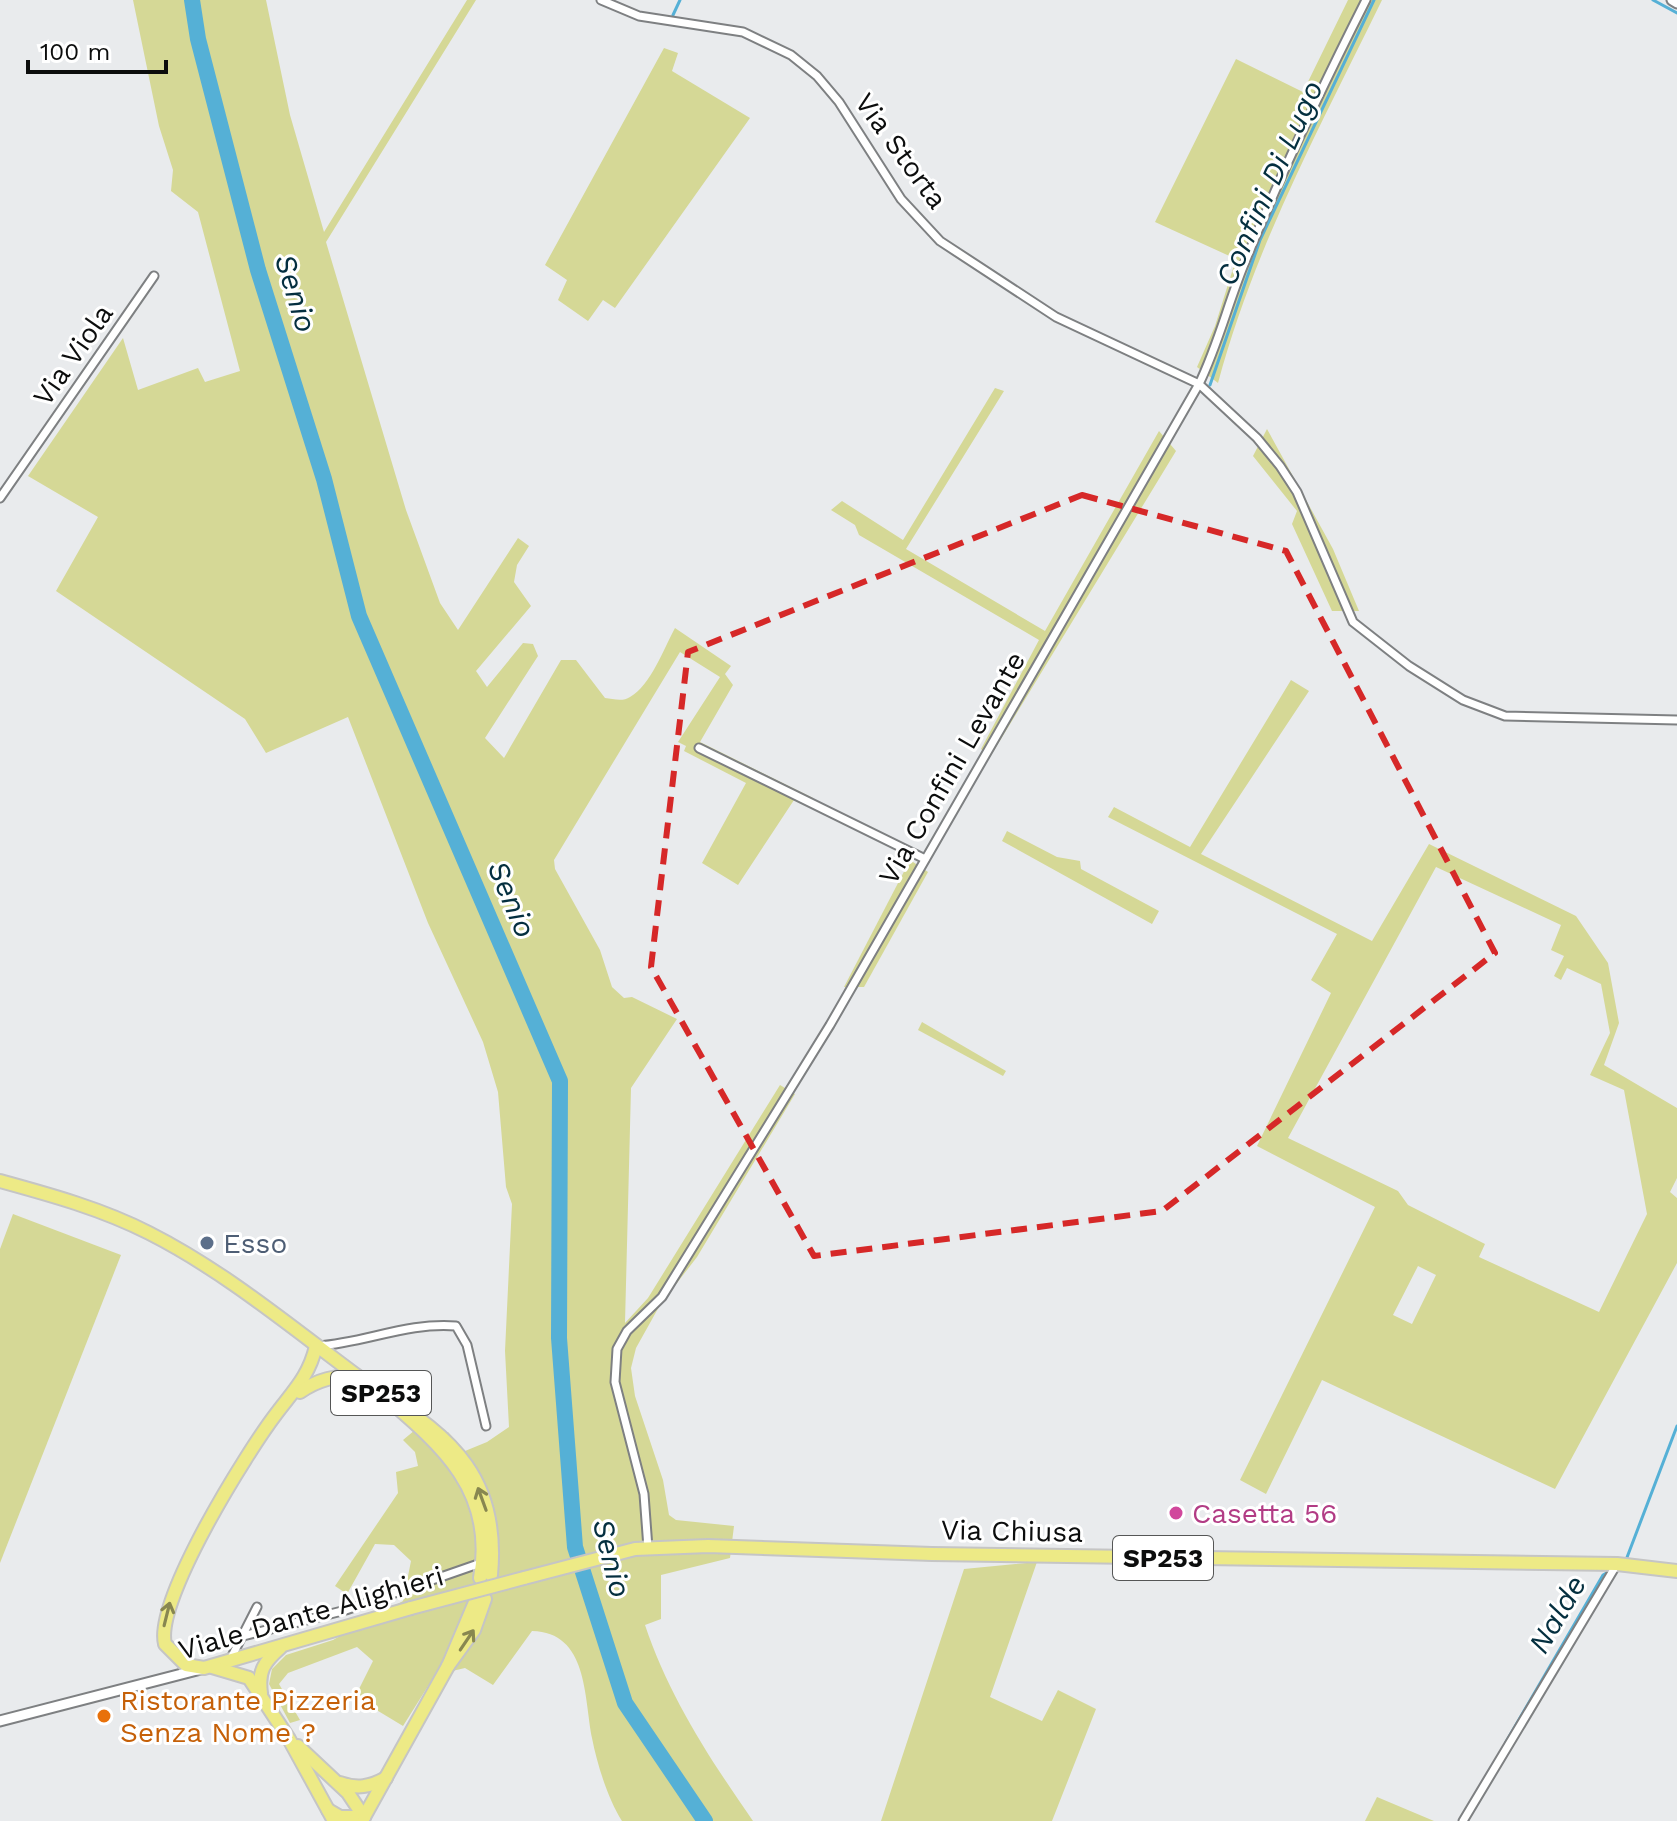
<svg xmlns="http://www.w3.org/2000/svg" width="1677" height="1821" viewBox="0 0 1677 1821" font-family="'Work Sans',sans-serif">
<rect width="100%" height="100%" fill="#e9ebed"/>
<g fill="#d5d896" fill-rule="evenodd">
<path d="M133,0H266L290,115L324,232L467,0H476L326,242L406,510L440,603L458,630L518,538L529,546L517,565L514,582L531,606L476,671L487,687L523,643L533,644L538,656L485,738L504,758L561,660H576L605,698C613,699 623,702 630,697C651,685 664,648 675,628L731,666L725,674L733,685L700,742L813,798L808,806L794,800L738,885L702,863L746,783L684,751L686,746L678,742L720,677L680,652L554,860L555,869L600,950L612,987L624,998L632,997L677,1019L631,1088L625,1323L648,1298L780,1085L795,1094L697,1257L660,1305L636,1348L631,1368L635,1396L663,1480L669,1515L676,1520L734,1526L730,1558L661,1575V1619L645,1625C669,1697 710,1759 753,1821H622C608,1799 597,1764 592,1738C584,1697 588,1632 532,1631L493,1685L465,1668L435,1675L403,1726L355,1697L373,1661L357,1647L288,1673L279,1684L300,1720L290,1723L269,1684L272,1669L286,1655L333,1640L403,1601L411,1561L394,1545L375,1544L347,1594L335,1586L398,1493L396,1472L418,1466L415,1452L403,1440L415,1430L421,1435L448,1432L465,1451L487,1442L509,1427L505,1351L512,1204L506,1187L498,1092L483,1042L428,923L348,717L266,753L245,719L56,591L98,517L28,476L123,338L138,390L198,368L205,382L240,371L198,212L171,191L173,170L159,126Z"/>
<path d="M1348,0H1382C1321,125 1254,248 1218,383L1197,367L1215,326L1236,259L1155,222L1236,59L1303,92Z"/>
<polygon points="664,48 678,53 672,71 750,118 615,308 603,300 588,321 558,300 567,280 545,265"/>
<polygon points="995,388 1004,391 906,549 1045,631 1159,431 1176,451 990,757 981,749 1039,640 859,535 855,525 831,510 842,501 903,540"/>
<polygon points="1267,429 1333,549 1359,611 1332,611 1292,524 1297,511 1253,456"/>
<path d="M1291,680L1309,691L1201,854L1372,941L1429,844L1576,916L1608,963L1619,1023L1604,1065L1677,1108V1178L1670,1192L1677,1198V1263L1555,1489L1322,1380L1266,1494L1240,1480L1375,1207L1257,1146L1331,993L1311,980L1337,934L1108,817L1114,807L1190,847ZM1436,867L1561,925L1551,950L1564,956L1554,976L1561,980L1567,968L1601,984L1610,1033L1590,1075L1624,1090L1647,1214L1599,1312L1479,1257L1485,1244L1408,1205L1398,1191L1288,1138ZM1418,1266L1436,1275L1412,1324L1393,1315Z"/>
<polygon points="1007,831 1057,857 1080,861 1081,869 1159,911 1152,924 1002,841"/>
<polygon points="910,860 928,872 864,987 844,987"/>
<polygon points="922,1022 1006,1071 1003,1076 918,1030"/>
<polygon points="13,1214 121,1255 0,1563 0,1249"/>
<polygon points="1037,1562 990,1697 1042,1721 1058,1690 1096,1709 1052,1821 881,1821 964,1569"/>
<polygon points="1377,1797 1434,1821 1365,1821"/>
</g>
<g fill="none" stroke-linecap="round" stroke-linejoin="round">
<g stroke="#55b0d6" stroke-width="3">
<polyline points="1653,0 1677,13"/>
<polyline points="673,15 680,0"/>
<polyline points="1210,385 1260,240 1374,0"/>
<polyline points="1626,1560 1677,1426"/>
<polyline points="1506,1742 1603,1575 1610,1571"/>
</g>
<polyline stroke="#55b0d6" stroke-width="16" points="192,0 198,39 258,270 324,479 359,616 560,1081 559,1338 575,1547 625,1703 705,1821"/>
<g stroke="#7e8082" stroke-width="11">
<g id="minor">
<polyline points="601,0 639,16 743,32 791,55 817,76 839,102 901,199 940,241 1056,317 1199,384 1257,438 1280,466 1297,492 1353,622 1409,666 1463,700 1505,716 1677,720"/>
<polyline points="0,498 154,276"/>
<polyline points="699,748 925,859"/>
<path d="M318,1346C365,1343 407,1322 456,1326L467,1345L486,1426"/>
<path d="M648,1548L644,1494L615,1382L617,1349L627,1331L662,1297L830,1025L1199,384C1219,343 1229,299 1247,257C1283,169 1323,85 1366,0"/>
<polyline points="243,1636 346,1610 481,1563"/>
<polyline points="231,1658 257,1607"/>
<polyline points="1463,1821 1617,1564"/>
</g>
</g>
<g stroke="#7e8082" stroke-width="13">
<g id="tertiary">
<polyline points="1672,0 1677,3"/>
<polyline points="0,1721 201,1669"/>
</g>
</g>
<g stroke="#c5c5c5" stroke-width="16">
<g id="primary">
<path d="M0,1181C51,1195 102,1209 149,1233C232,1275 304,1338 379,1392"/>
<path d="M316,1346C309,1376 294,1390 276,1414C247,1452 154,1601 165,1644L186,1665L204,1668L411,1608"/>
<path d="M300,1392C319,1379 334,1376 357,1376"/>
<path d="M480,1578C496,1489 440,1444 379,1392C454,1438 500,1480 491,1575"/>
<polyline points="524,1578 635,1549 708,1546 932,1554 1617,1564 1677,1571"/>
<polyline points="475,1602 448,1666 474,1630 485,1599"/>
<polyline points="212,1667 249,1678 289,1739 334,1821"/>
<path d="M261,1693C258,1671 264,1662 280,1648"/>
<polyline points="298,1746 348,1793 364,1817"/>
<path d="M340,1783C357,1789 370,1787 386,1778"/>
<polyline points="328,1810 340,1817 364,1817"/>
<polyline points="364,1817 448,1666"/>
</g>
</g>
<use href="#minor" stroke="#fff" stroke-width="7"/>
<use href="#tertiary" stroke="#fff" stroke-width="9"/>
<use href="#primary" stroke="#edea86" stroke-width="12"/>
<g stroke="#c5c5c5" stroke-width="16" stroke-linecap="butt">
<polyline id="primary-bridge" points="411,1608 524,1578"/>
</g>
<use href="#primary-bridge" stroke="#edea86" stroke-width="12"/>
</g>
<defs><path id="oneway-shaft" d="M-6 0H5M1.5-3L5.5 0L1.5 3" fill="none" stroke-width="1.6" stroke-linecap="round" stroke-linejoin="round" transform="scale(2)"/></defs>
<g stroke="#888750">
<use href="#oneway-shaft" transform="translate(482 1499) rotate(-110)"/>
<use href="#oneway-shaft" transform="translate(167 1614) rotate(-76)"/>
<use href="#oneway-shaft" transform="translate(467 1640) rotate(-56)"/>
</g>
<path fill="none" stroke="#d62828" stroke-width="6" stroke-dasharray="16 10" stroke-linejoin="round" d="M1082,495L1286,551L1495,953L1162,1211L814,1256L651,967L688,652Z"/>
<circle fill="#5c6f8a" stroke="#fff" stroke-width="3" cx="207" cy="1243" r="8"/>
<circle fill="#d1479c" stroke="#fff" stroke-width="3" cx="1176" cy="1513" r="8"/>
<circle fill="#e8710a" stroke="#fff" stroke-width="3" cx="104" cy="1716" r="8"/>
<g text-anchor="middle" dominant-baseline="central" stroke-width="6" stroke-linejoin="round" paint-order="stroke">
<g fill="#fff" stroke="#555656" stroke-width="2">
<rect x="331" y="1371" width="100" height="44" rx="6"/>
<rect x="1113" y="1536" width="100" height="44" rx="6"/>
</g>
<g font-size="26" font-weight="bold" fill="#0c0d0d">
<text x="381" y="1393">SP253</text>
<text x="1163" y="1558">SP253</text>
</g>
<g font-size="28" fill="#0c0d0d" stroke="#fff">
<text transform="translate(901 151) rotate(54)">Via Storta</text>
<text transform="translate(73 355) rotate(-55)">Via Viola</text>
<text transform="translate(952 768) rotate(-60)">Via Confini Levante</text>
<text transform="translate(1012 1531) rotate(1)">Via Chiusa</text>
<text transform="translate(311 1613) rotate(-16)">Viale Dante Alighieri</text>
</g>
<g font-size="28" fill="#4e5e75" stroke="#fff" text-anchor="start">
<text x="223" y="1243">Esso</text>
</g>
<g font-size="28" fill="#b23c85" stroke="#fff" text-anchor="start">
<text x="1192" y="1513">Casetta 56</text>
</g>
<g font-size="28" fill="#c56008" stroke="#fff" text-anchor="start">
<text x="120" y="1700">Ristorante Pizzeria<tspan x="120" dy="32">Senza Nome ?</tspan></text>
</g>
<g font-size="30" font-style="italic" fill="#042f3f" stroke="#fff">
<text transform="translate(1269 183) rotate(-66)">Confini Di Lugo</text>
<text transform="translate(296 293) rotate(73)">Senio</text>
<text transform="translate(512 899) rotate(67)">Senio</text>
<text transform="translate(612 1558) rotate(76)">Senio</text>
<text transform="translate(1557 1614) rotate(-60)">Nalde</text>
</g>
</g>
<path d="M28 60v12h138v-12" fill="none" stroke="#0c0d0d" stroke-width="4"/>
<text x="40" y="60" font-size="24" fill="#0c0d0d" stroke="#ffffff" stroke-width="6" paint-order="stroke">100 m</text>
</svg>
